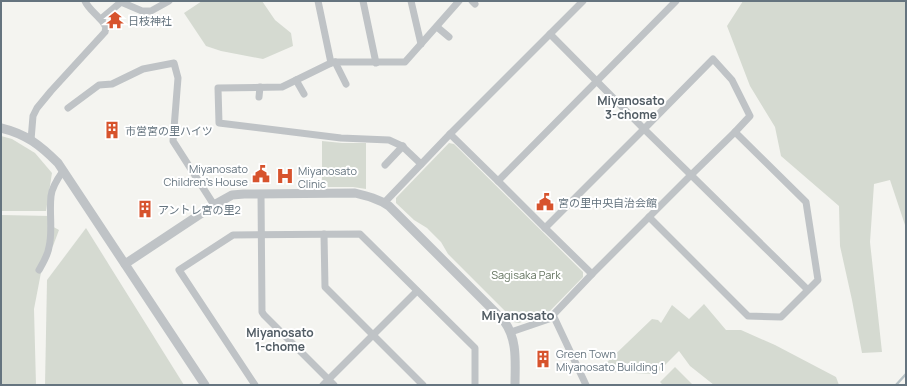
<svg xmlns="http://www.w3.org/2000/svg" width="907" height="386" viewBox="0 0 907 386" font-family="Manrope,'Noto Sans JP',sans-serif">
<rect width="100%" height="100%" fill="#f4f4f0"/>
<g fill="#d5dad1">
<polygon points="202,1 262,1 275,20 291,33 293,46 263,59 221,51 206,46 184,13"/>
<polygon points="743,1 906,1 906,228 890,180 874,184 870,242 882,352 862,353 852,300 840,246 839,206 781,156 775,127 750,86 727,26"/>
<polygon points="1,136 12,139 35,153 52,173 46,211 1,211"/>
<polygon points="322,141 342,143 366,143 366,189 353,187 322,187"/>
<polygon points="449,143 454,144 583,272 583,277 549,312 519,323 513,322 509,315 448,254 441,242 427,228 414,220 396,203 396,198"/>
<polygon points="1,215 51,216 50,225 59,230 53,246 44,257 34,309 36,385 1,385"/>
<polygon points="86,228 184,385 45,385 47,280"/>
<polygon points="704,304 726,330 741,330 775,345 836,377 839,385 714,385 690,366 679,351 656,374 611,372 602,367 652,319 658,320 661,323 672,305 689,319"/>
<polygon points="675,367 693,385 663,385 660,382"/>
</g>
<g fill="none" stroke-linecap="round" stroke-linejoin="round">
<polyline stroke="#b7c2c6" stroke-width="2.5" points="896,385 906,374"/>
<g stroke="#bfc3c6" stroke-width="7">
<polyline points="318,1 331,63"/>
<polyline points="363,1 376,63"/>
<polyline points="411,1 421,44"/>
<polyline points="472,1 475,4"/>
<polyline points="101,19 121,2 142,11 151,11 169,1"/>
<polyline points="437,27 449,37"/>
<polyline points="335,62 346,84"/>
<polyline points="296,80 304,94"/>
<polyline points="259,97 260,87"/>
<polyline points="68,108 99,85 112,84 143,69 174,63 178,78 173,141 214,205"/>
<polyline points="450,134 498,181 676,1"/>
<path d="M31,140L33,116L37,108L51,91L105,32L106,27C104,25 103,21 100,19C95,13 88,8 85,1"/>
<polyline points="421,164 402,146 389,140 341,138 219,123 218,88 282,87 331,63 335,62 405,62 459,1"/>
<polyline points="385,165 403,146"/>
<polyline points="498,181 545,228 644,129 550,34"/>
<polyline points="261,194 262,312 264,315 334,385"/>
<polyline points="384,203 450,134 583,1"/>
<polyline points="649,217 748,316 781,317 808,290 691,175 735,132 806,202 818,280 808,290"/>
<polyline points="545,228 592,274"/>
<polyline points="324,234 325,287 373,335 417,291"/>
<path d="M39,270C43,263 48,255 49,247C53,231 49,213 51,196C52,187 58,178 63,171"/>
<polyline points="553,315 586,385"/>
<polyline points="511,332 549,319 553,315 592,274 691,175 644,129 713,59 732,80 750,116 735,132"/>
<polyline points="255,385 179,270 233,235 360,234 475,348 475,385"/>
<polyline points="323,385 373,335 423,385"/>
</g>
<g stroke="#bfc3c6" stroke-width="9">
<path d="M1,128C26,134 40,145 58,163L205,385"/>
<path d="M125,264L214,205L232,195L244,194L355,193C367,196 379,199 389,206L504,321C518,340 515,363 515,385"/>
</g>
</g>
<defs>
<g id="temple-bare" transform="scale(1.38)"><path d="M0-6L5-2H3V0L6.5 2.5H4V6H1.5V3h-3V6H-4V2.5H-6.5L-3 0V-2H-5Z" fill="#d7532d" stroke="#fff" stroke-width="2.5" paint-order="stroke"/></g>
<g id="building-bare" transform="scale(1.38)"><path d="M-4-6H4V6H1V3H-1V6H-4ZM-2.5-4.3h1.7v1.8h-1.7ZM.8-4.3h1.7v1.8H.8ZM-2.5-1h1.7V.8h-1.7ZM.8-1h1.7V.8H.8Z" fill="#d7532d" stroke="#fff" stroke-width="2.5" paint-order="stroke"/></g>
<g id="civic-bare" transform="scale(1.38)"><path d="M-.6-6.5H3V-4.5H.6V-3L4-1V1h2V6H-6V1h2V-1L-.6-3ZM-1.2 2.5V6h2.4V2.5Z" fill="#d7532d" stroke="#fff" stroke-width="2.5" paint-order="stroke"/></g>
<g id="hospital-bare" transform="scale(1.38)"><path d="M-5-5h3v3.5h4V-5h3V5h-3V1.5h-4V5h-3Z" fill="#d7532d" stroke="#fff" stroke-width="2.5" paint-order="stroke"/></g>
</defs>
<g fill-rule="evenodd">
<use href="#temple-bare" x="115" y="20"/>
<use href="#building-bare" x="112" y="130"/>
<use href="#civic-bare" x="261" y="174"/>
<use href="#hospital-bare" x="285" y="176"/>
<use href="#civic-bare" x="545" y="202"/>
<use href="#building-bare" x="145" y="209"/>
<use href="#building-bare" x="543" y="359"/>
</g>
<g text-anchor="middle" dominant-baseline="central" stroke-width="4" stroke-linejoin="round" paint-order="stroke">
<g font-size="11" fill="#65747f" stroke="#fff" text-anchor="start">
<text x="128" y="20">日枝神社</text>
<text x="125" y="130">市営宮の里ハイツ</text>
<text x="248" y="168" text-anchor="end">Miyanosato<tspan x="248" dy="13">Children's House</tspan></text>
<text x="298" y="170">Miyanosato<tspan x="298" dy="13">Clinic</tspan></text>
<text x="558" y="202">宮の里中央自治会館</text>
<text x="158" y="209">アントレ宮の里2</text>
<text x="556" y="353">Green Town<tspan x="556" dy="13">Miyanosato Building 1</tspan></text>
</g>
<g font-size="11" fill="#677763" stroke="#fff">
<text x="526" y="274">Sagisaka Park</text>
</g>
<g font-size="12" font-weight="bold" fill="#525d65" stroke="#fff">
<text x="631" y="100">Miyanosato<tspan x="631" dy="14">3-chome</tspan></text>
<text x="280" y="332">Miyanosato<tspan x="280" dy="14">1-chome</tspan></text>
</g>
<g font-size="13" font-weight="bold" fill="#525d65" stroke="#fff">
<text x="518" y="315">Miyanosato</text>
</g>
</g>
<rect width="907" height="386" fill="none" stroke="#65747f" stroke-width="4"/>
</svg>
